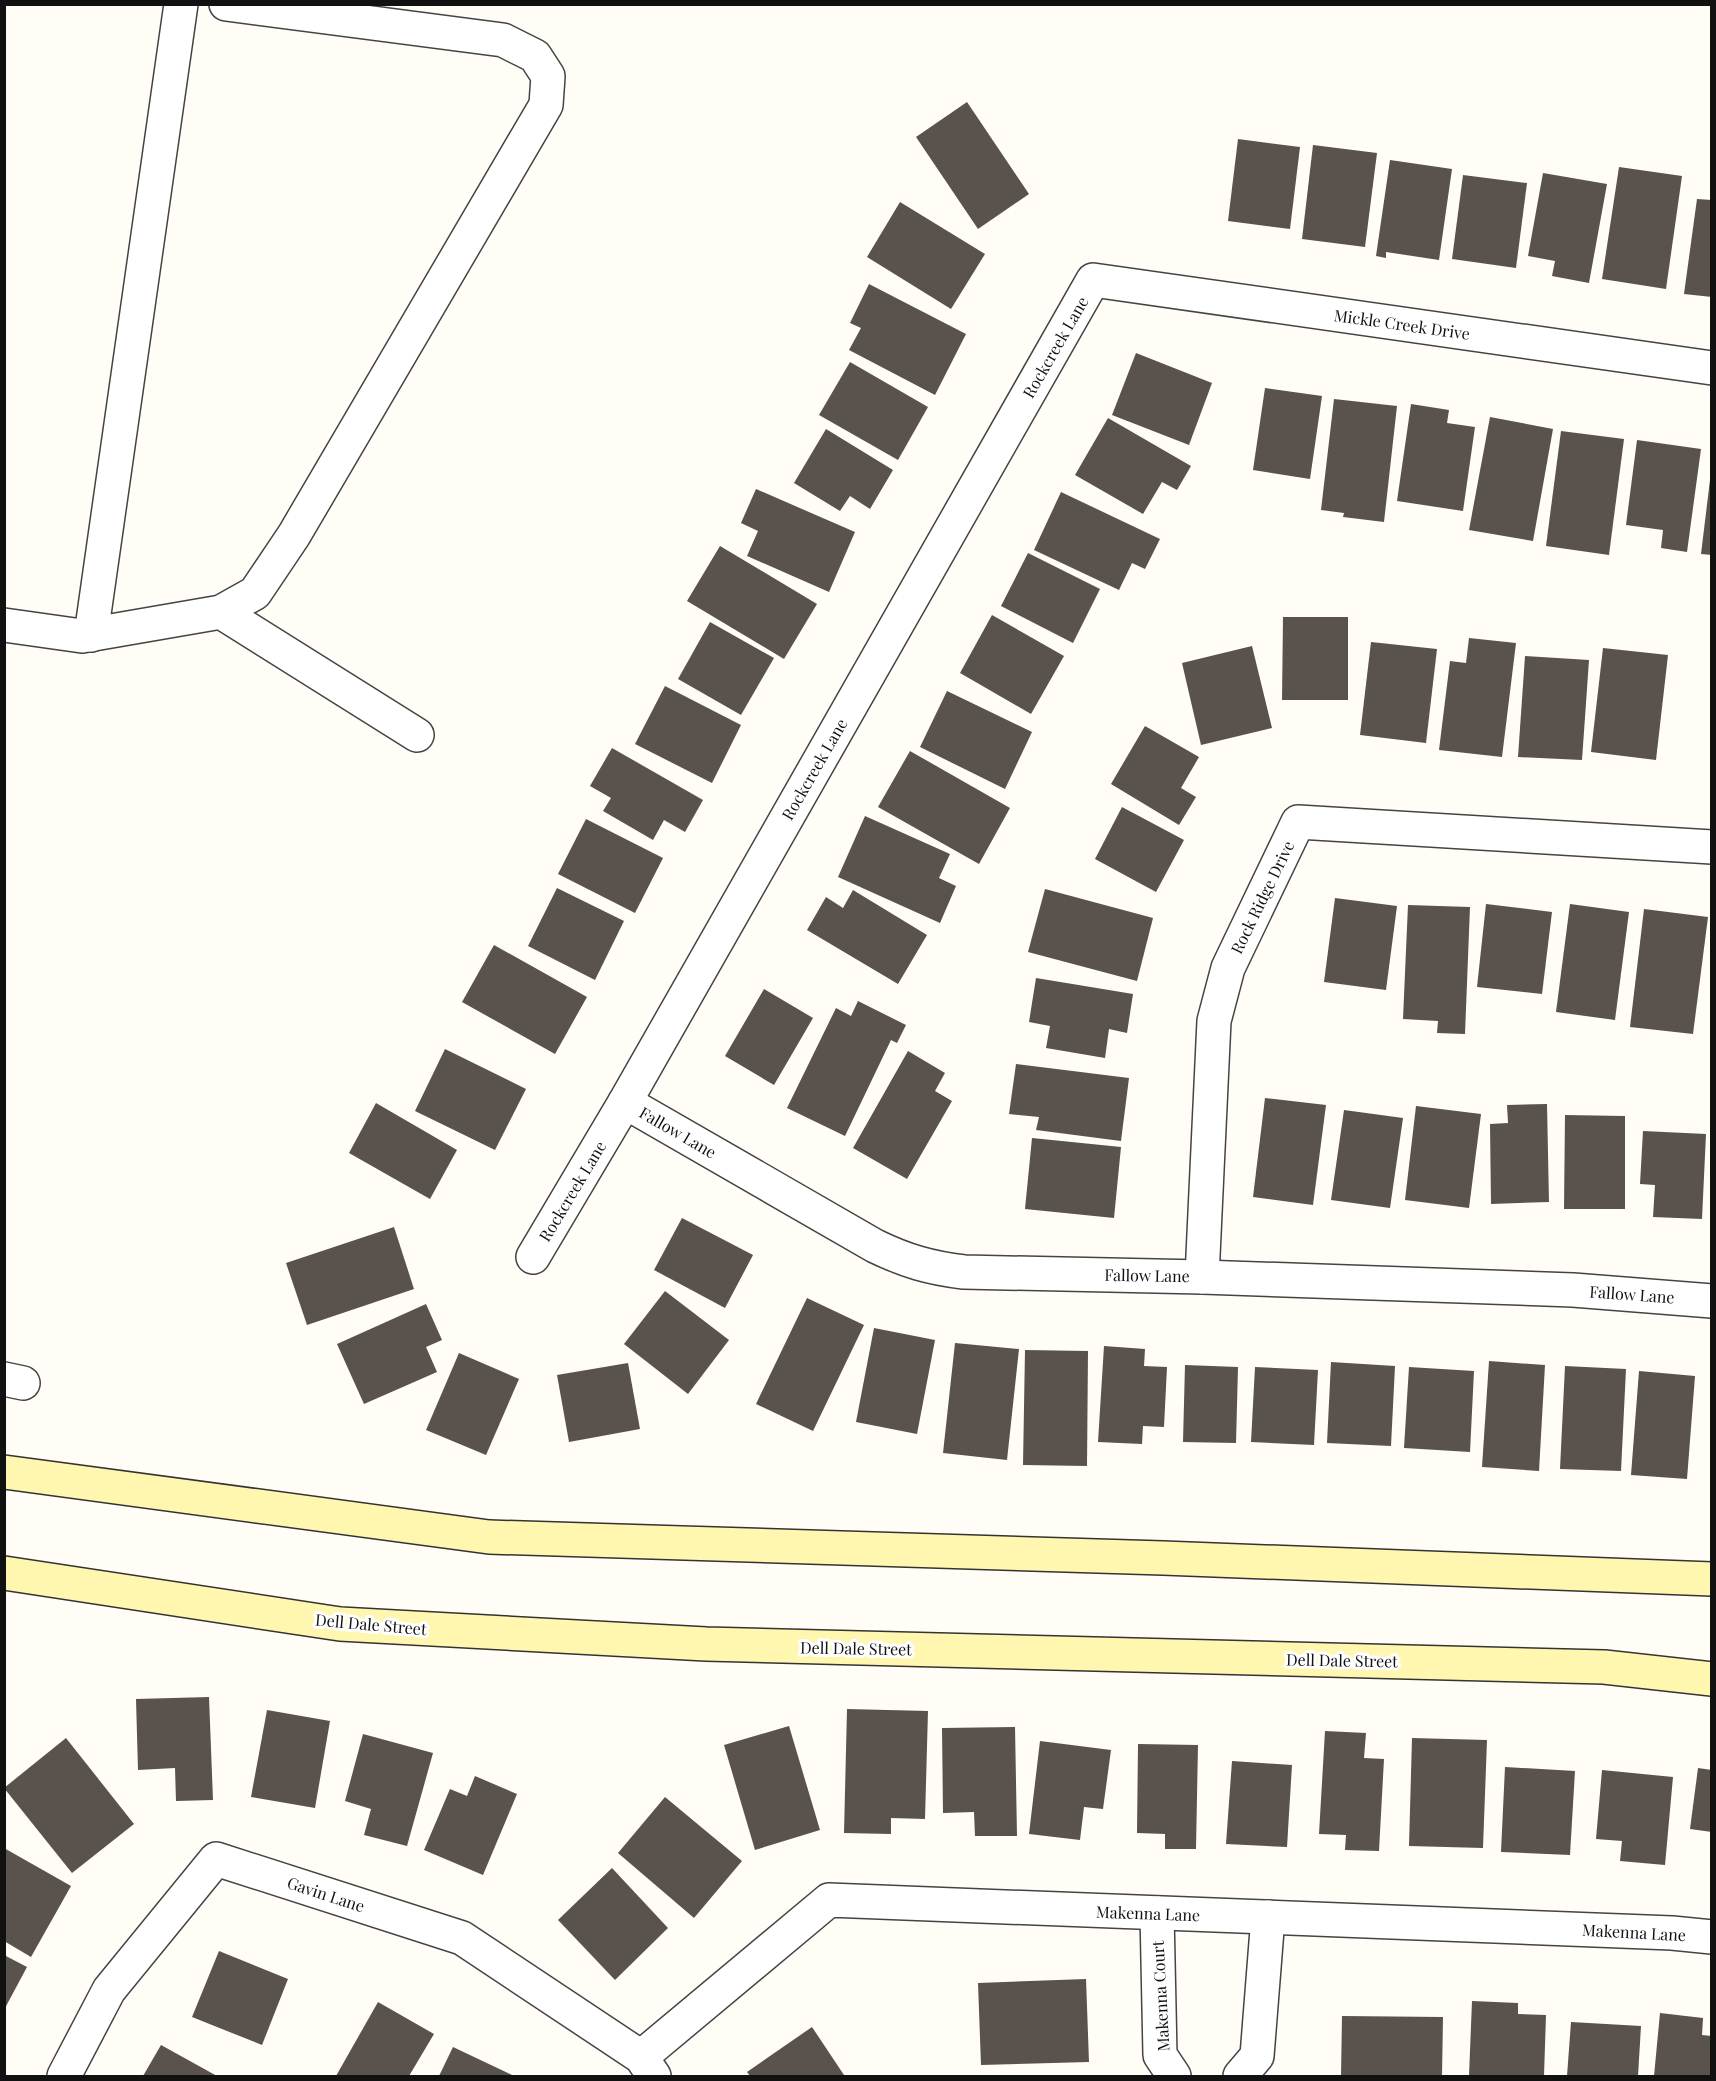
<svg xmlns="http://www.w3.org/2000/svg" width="1716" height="2081" viewBox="0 0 1716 2081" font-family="'Playfair Display',serif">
<rect width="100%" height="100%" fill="#fffdf5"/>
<g fill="#5a524d">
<polygon points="967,102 1029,194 978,229 916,137"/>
<polygon points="1238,139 1300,147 1290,229 1228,221"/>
<polygon points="1313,145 1377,153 1365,247 1302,239"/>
<polygon points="1390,160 1452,169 1439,260 1386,252 1386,258 1376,256"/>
<polygon points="1619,167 1682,176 1666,289 1602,279"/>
<polygon points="1543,173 1607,184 1589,283 1552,276 1555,261 1528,256"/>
<polygon points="1463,175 1527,183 1516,268 1452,259"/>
<polygon points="1697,199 1712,200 1712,297 1684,294"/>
<polygon points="900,202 985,254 951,309 867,257"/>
<polygon points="869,284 966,334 935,395 849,350 861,328 850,323"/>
<polygon points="1136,353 1212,383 1189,445 1112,415"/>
<polygon points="850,362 928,407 898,460 819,415"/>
<polygon points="1265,388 1322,396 1310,479 1253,470"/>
<polygon points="1334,399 1397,406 1384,522 1343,517 1344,513 1321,510"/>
<polygon points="1411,404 1449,410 1447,423 1475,427 1463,511 1397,501"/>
<polygon points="1490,417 1553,429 1533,541 1469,530"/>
<polygon points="1108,418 1191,466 1177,490 1162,482 1143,514 1075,475"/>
<polygon points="826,429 893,470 870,509 850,496 840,511 794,483"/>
<polygon points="1561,431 1624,439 1609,555 1546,546"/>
<polygon points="1637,440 1701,449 1687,552 1661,548 1663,530 1626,525"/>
<polygon points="1710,480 1712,480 1712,555 1701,554"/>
<polygon points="756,489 855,532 829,592 747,556 758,531 741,523"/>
<polygon points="1061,492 1160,539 1145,569 1132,563 1119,590 1034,550"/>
<polygon points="720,546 817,604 784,659 687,601"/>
<polygon points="1028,553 1100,589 1073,643 1001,606"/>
<polygon points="992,615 1064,656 1031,714 960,673"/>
<polygon points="1283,617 1348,617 1348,700 1282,700"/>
<polygon points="710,622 774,658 741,715 678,679"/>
<polygon points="1469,638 1516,643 1502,757 1439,750 1450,661 1466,663"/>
<polygon points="1371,642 1437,649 1426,743 1360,735"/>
<polygon points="1252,646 1272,728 1201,745 1182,663"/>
<polygon points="1603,648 1668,655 1656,760 1591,752"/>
<polygon points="1525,656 1589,660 1582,760 1518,757"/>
<polygon points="665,686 741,725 712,783 635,744"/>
<polygon points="947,691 1032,732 1005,789 920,747"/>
<polygon points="1145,726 1199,757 1181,788 1196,797 1179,825 1111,784"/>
<polygon points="612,748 703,800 685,832 664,820 653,840 603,811 611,798 590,786"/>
<polygon points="910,751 1010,808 979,864 878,807"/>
<polygon points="1122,807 1184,840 1156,892 1095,859"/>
<polygon points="865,816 950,854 939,878 956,886 940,923 838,877"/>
<polygon points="586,819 663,858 635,913 558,874"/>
<polygon points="557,888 624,921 595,980 528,946"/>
<polygon points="1045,889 1153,918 1137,981 1028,952"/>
<polygon points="853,890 927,935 898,984 807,930 826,897 843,908"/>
<polygon points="1335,898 1397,906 1386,990 1324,982"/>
<polygon points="1486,904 1552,912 1542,994 1477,987"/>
<polygon points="1570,904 1629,912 1615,1020 1556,1012"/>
<polygon points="1408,905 1470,907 1465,1034 1437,1033 1438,1021 1403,1019"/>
<polygon points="1644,909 1708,917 1693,1034 1630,1027"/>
<polygon points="494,945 587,997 555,1054 462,1002"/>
<polygon points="1036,978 1133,994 1127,1033 1109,1029 1105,1058 1046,1048 1050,1026 1029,1022"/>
<polygon points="764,989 813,1018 774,1085 725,1056"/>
<polygon points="858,1001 906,1025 897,1043 891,1040 845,1136 787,1108 836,1008 851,1016"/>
<polygon points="445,1049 526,1089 495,1150 415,1111"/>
<polygon points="908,1051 945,1073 935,1091 952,1101 907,1179 853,1148"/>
<polygon points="1016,1064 1129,1078 1121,1141 1036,1130 1039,1117 1009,1114"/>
<polygon points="1265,1098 1326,1105 1313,1205 1253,1197"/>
<polygon points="376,1103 457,1150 430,1199 349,1153"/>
<polygon points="1547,1104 1549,1202 1491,1204 1490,1124 1508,1123 1507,1105"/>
<polygon points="1416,1106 1481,1114 1469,1208 1405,1200"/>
<polygon points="1344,1110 1403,1118 1390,1208 1331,1200"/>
<polygon points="1565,1115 1625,1116 1625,1209 1564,1209"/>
<polygon points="1643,1131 1706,1134 1702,1219 1653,1217 1655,1185 1640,1184"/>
<polygon points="1032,1138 1121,1147 1114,1218 1025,1209"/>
<polygon points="682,1218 753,1255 725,1308 654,1270"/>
<polygon points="394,1227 414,1289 307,1325 286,1263"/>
<polygon points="665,1291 729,1340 688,1394 624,1344"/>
<polygon points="807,1298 864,1325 813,1431 756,1404"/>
<polygon points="426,1304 442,1340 426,1347 437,1372 364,1404 337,1344"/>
<polygon points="874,1328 935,1340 917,1434 856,1422"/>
<polygon points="955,1343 1019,1349 1007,1460 943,1453"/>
<polygon points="1104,1346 1145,1349 1144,1366 1167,1367 1164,1427 1143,1426 1142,1444 1098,1442"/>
<polygon points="1025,1350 1088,1351 1087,1466 1023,1465"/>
<polygon points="459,1353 519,1379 486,1455 426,1430"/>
<polygon points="1489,1361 1545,1365 1539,1471 1482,1467"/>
<polygon points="1331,1362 1395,1366 1391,1446 1327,1443"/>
<polygon points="628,1363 640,1429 569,1442 557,1375"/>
<polygon points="1185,1365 1238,1367 1236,1443 1183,1442"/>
<polygon points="1565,1366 1626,1369 1621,1471 1560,1469"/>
<polygon points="1255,1367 1318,1370 1314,1445 1251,1442"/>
<polygon points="1409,1367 1474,1371 1470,1452 1404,1448"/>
<polygon points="1639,1371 1695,1376 1687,1479 1631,1475"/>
<polygon points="209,1697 213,1800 176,1801 175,1768 138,1770 136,1699"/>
<polygon points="847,1709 928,1711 925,1819 891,1818 891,1834 844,1833"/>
<polygon points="267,1710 330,1721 315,1808 251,1797"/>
<polygon points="789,1726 820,1830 755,1850 724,1745"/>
<polygon points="1015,1727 1017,1836 975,1836 974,1812 943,1813 942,1728"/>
<polygon points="1325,1731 1366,1733 1364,1758 1384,1759 1379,1851 1345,1850 1346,1835 1319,1834"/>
<polygon points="363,1734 433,1753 407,1846 364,1835 371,1809 345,1801"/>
<polygon points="66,1738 134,1824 72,1873 4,1788"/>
<polygon points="1412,1738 1487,1740 1483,1848 1409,1846"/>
<polygon points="1040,1741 1111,1750 1103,1809 1084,1807 1080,1840 1029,1834"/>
<polygon points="1138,1744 1198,1745 1196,1849 1165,1849 1165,1834 1137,1833"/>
<polygon points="1232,1761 1292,1765 1287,1847 1226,1844"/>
<polygon points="1505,1767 1575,1771 1570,1855 1501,1852"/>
<polygon points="1698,1768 1712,1770 1712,1832 1690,1829"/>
<polygon points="1602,1770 1673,1777 1665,1865 1620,1861 1622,1841 1596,1839"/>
<polygon points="475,1776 517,1794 483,1875 424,1850 450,1789 467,1796"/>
<polygon points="665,1797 742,1861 694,1918 618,1853"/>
<polygon points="4,1848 71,1886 31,1957 4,1941"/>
<polygon points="612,1868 668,1928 615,1980 558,1920"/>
<polygon points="219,1951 288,1979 262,2045 192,2017"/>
<polygon points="4,1955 27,1967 4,2010"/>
<polygon points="1086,1979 1089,2062 981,2065 978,1983"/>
<polygon points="1472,2001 1518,2003 1518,2014 1546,2015 1544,2076 1469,2076"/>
<polygon points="378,2002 434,2034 409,2076 336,2076"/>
<polygon points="1660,2013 1703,2018 1702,2035 1712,2036 1712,2076 1654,2076"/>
<polygon points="1342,2016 1443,2017 1442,2076 1341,2076"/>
<polygon points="1571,2022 1641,2026 1638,2076 1567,2076"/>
<polygon points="812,2027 844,2075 841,2076 750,2076 747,2072"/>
<polygon points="161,2045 217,2076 143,2076"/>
<polygon points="453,2047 512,2075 511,2076 439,2076"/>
</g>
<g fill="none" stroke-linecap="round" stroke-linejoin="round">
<g stroke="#444" stroke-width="36">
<g id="street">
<polyline points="221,612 417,735"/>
<polyline points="4,625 82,636 221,612 255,593 294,535 546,105 548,76 535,56 503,40 226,4"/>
<polyline points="91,635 181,4"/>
<path d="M625,1102L875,1246C906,1261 930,1268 964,1272L1202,1277L1573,1290L1712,1301"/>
<polyline points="533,1257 625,1102 1093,280 1712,368"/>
<polyline points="1202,1277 1214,1021 1228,968 1298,822 1712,847"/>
<polyline points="4,1379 23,1383"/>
<polyline points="1157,1913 1160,2055 1174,2076"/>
<polyline points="641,2057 829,1900 1672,1933 1712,1937"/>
<polyline points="64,2076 109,1990 216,1859 462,1938 641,2057 654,2076"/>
<polyline points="1240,2076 1257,2056 1268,1917"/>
</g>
</g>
<g stroke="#333" stroke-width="36">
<g id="secondary">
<polyline points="4,1472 489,1537 1163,1558 1712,1579"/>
<polyline points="4,1573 340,1624 706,1644 1604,1667 1712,1679"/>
</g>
</g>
<use href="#street" stroke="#fff" stroke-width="33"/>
<use href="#secondary" stroke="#fff6b0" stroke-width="33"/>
</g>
<g text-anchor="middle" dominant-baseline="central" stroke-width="6" stroke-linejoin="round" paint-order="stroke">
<g font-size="16" fill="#111" stroke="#fff">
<text transform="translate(1402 324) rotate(8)">Mickle Creek Drive</text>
<text transform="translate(1055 347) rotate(-60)">Rockcreek Lane</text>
<text transform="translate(814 769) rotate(-60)">Rockcreek Lane</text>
<text transform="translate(1262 897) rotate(-64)">Rock Ridge Drive</text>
<text transform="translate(678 1132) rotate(30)">Fallow Lane</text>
<text transform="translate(572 1191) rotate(-59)">Rockcreek Lane</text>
<text transform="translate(1147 1275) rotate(1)">Fallow Lane</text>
<text transform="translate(1632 1294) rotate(4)">Fallow Lane</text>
<text transform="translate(371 1624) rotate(5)">Dell Dale Street</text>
<text transform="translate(856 1648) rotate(1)">Dell Dale Street</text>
<text transform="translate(1342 1660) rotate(1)">Dell Dale Street</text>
<text transform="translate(326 1894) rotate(18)">Gavin Lane</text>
<text transform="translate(1148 1913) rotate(2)">Makenna Lane</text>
<text transform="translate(1634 1932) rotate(3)">Makenna Lane</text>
<text transform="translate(1160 1996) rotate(-93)">Makenna Court</text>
</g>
</g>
<rect width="1716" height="2081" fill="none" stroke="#111111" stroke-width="12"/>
</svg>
